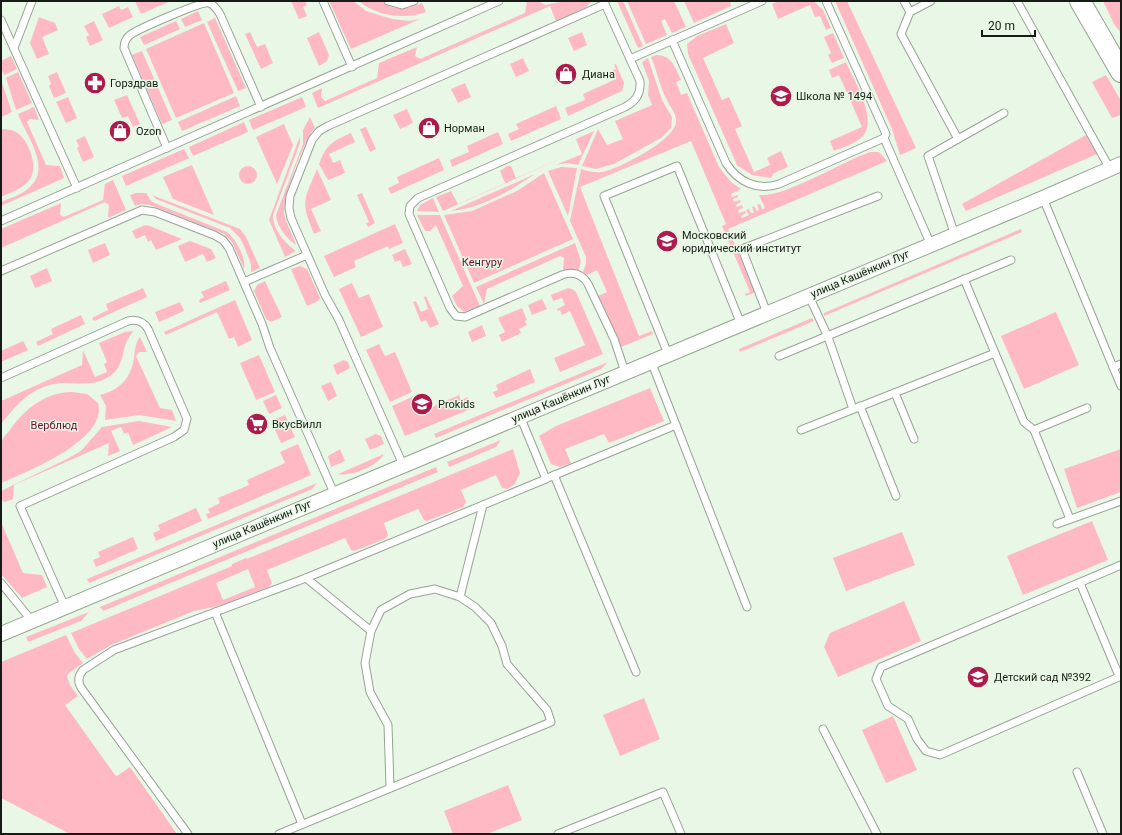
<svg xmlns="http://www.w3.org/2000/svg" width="1122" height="835" viewBox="0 0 1122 835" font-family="Roboto,sans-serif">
<rect width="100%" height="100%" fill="#e9f8e6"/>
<g fill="#ffb9c5" fill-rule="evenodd">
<polygon points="135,1 168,1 168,2 141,14"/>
<polygon points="291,1 305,1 307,5 303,7 307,16 299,19"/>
<polygon points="329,1 353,1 366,11 392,19 409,21 420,19 351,49"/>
<path d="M359,1H382L391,7L396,8H408L422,3L426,12C406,20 375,16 359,1Z"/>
<polygon points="527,1 538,1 545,5 565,1 592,1 585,8 556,21 550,6 318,108 312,93 322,88 321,97 325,101 377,78 379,63 417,47 415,56 420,59 525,13"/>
<polygon points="617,1 622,1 624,3 643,46 638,48"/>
<polygon points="627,1 674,1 686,27 672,33 665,19 661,21 667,35 646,44"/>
<polygon points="684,1 730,1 731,6 694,23"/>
<polygon points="778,1 814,1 823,10 831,28 826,30 820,16 815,17 810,5 778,19 772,4"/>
<polygon points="835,1 847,1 916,148 900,155 892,129"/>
<polygon points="1103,1 1121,1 1121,33 1114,24"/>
<polygon points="119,6 121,10 128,7 133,17 109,28 102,14"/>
<polygon points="198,11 202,20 185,27 181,19"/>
<polygon points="39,17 55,23 58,30 42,37 49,54 37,59 30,43"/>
<polygon points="215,18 246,88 238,91 207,22"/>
<polygon points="94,21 103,40 90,46 86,37 89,35 84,26"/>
<polygon points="176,21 180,29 144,45 140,37"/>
<polygon points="204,23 234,93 176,118 146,49"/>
<polygon points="726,24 734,43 703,58 722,100 729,97 742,126 735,129 754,172 770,165 767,158 781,151 788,167 774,173 771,178 752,175 737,165 688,54 687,44 697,36"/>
<polygon points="250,32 257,47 265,44 273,63 261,69 245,34"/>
<polygon points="319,32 329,55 327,61 319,66 307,38"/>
<polygon points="582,32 587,45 574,51 568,38"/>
<polygon points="833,33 844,58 832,63 828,55 831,53 824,37"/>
<polygon points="142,51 172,120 162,124 132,55"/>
<path d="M656,55C672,55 675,67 681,80L676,82L681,95L687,93L719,167L731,182L741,189L731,194L732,197L738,195V197L733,199L734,202L740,200L741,202L736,205L737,207L742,205L743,208L738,210L739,213L745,211L746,213L741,216L742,218L749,215L746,210L749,209L751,213H754L752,207L754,206L757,211L759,210L757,205L760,204L762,209L765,208L759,195C784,198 843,161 870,152H879L887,161L728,229L756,292L746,296L745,294L750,292L722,226L726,224L691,141L580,187L639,336L652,331L653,334L621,347L598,296L607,292L597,270L587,275L583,272L586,264V257L570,221L581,169C588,171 594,173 602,172C619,169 675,140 676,122C677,114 670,107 667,100C660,88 657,70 651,57Z"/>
<polygon points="11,56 17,69 4,75 1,68 1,61"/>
<polygon points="523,58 529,71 516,77 510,64"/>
<polygon points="648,58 662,100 672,117 671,128 661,138 614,164 596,169 582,166 598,129 607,145 623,139 615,121 652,105 648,95 649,81 642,62"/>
<path d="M846,62C854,81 879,120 862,137C855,144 843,147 834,151L830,141L862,127L839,75L832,78L829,70Z"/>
<polygon points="616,64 624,83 622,91 568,116 565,108 585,100 583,94 616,79 613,70 616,69 614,65"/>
<polygon points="18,72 32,103 16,110 6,78"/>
<polygon points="57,72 66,93 54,98 49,86 51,84 48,76"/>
<polygon points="1106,75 1121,101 1121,115 1112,118 1092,82"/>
<polygon points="1,80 12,112 1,117"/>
<polygon points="465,83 471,97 458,103 451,89"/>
<polygon points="127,95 140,124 133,127 128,116 122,118 114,100"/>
<polygon points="236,96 240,106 182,131 178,122"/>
<polygon points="68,97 77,118 66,123 56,102"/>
<polygon points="302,97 306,107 253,130 249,120"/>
<polygon points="556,106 561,119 511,141 508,134 519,129 516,124"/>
<path d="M34,107L39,120L30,119L27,122L46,165L60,166L64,178L1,206V202C10,198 21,195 29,188C53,168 26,136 18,114Z"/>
<polygon points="407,109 413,123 400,129 393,115"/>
<path d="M310,117L315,128C304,139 283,196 284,212C285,223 293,234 296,245C287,239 277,227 276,215L303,144V130Z"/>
<polygon points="244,122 248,132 193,156 189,147"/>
<polygon points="284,124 293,145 277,184 256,137"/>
<polygon points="366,127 376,149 370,152 360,129"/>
<path d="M1,129C8,129 16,130 21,136C30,145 38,168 30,179C23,189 11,192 1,197Z"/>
<polygon points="594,131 578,165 567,163 556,165 582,154 576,139"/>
<polygon points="498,132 503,144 452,167 450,160 469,152 467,146"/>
<path d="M351,133L355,142L329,154L333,163L340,160L345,173L328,180L319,164C327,144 331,142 351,133Z"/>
<polygon points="1086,135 1097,154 966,211 962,204"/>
<polygon points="85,136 94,157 83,162 77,148 79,146 76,140"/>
<path d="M300,136V143L273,215C273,230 285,243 296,251L285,257L269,220Z"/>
<polygon points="184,149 189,158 126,186 122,176"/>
<polygon points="578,151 443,211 436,197 451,191 458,204 505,183 500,171 507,166 511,166 516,178"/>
<polygon points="439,158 444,170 391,194 388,188 399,183 397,177"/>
<polygon points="192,165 214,215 173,199 163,177"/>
<circle cx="248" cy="175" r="9"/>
<polygon points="561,167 577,168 568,216 548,171"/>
<path d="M317,169L331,200L311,209L321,231L314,234C300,200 304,201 317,169Z"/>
<polygon points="544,173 573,239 474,283 444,215 472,211 517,191"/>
<path d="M535,174C511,190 481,209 451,211Z"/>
<polygon points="113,180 126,210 108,218 109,205 105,202 1,248 1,229 61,203 60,215 64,217 103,200 105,184"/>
<path d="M136,193H146L152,202L227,232C236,239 246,257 244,269L232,242L224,234L150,205L141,204L135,206L130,195Z"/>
<polygon points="362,193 375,223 368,227 366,223 369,222 357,195"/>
<polygon points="152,195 240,229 246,237 260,268 251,272 251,264 244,246 240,238 230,228 156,199"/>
<polygon points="433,198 439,212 417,211 420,205"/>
<polygon points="417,215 440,215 480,306 464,312 457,306 452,296 463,286 436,225 430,231 425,231"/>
<polygon points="395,224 403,243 389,249 388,246 354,261 356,267 334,277 324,256"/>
<polygon points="145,225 150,226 182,239 156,250 151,240 148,242 145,235 136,239 132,231"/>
<polygon points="1021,229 1022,232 824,316 824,313"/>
<polygon points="190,241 211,249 216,258 207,262 203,254 185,262 178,246"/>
<polygon points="105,243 110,255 93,263 88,250"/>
<polygon points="575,243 581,261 579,270 563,270 564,258 560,256 487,289 484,304 476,287"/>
<polygon points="405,249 412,264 403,267 400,260 395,262 392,255"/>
<polygon points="300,266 307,269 320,298 318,301 307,306 291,269"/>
<polygon points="47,268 52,281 35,288 30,276"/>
<polygon points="226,281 230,290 200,303 199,300 204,297 201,292"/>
<polygon points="265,281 282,317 271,322 266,319 254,291 257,285"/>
<polygon points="352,283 359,298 369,294 383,327 361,337 339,289"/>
<polygon points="143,288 147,297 94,321 92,318 108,310 106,304"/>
<polygon points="568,288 572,289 576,292 603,354 560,372 554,358 585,345 570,311 562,315 560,310 558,311 557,309 565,305 562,298 553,301 551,295"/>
<polygon points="426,296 439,324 430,328 426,320 421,322 413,302 416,301 421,312 428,309 424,297"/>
<polygon points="542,299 547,309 532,315 528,305"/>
<polygon points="235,300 252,340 238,347 234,337 229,339 217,312 166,335 164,332"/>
<polygon points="180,302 184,311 159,322 155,312"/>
<polygon points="522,308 527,320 525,321 527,325 519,329 521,333 502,342 499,335 505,332 498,318"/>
<polygon points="1056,312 1079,365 1024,389 1001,336"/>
<polygon points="81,315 85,324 38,346 36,342 53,334 51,329"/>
<polygon points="812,318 814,321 740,352 739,349"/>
<polygon points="482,325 486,336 472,342 468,332"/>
<path d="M134,331C120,343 127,365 110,376C96,386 82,383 66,383C37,382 17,403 1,424V401L82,365L83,350L95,377L107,372L104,364L107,362L99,343L125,332Z"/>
<path d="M140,337L147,352H139L136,356L160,408L172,410L176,421L139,415L105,420L106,406L100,395C120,390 131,378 134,358C135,351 135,343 140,337Z"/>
<polygon points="23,341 28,350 1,362 1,351"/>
<polygon points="379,344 385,356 395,352 412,392 390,402 366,350"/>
<polygon points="259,355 275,392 256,400 240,363"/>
<polygon points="344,360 348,362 350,368 337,375 333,365"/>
<polygon points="608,362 601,369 436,438 434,434"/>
<polygon points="530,369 535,382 496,398 493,392 498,390 496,385"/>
<polygon points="331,382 337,396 328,401 321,386"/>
<polygon points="650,388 664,421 609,443 604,434 565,449 571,463 560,467 551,464 539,436 556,426"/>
<path d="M72,392L87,394L98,403C109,439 27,472 1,483C1,470 0,455 1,443C2,438 7,434 10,430C24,409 46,392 72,392Z"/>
<polygon points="276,395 282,408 269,414 263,401"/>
<polygon points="459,395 461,400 468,397 473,408 405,436 392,406 414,396 421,412"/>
<polygon points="285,415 295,437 281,443 271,421"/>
<polygon points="139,421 172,427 133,445 128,432 124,434 121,427 111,431 120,451 108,456 109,443 14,485 13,499 5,502 1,500 1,491 67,459 81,451 102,427"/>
<polygon points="376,434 381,436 384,444 370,450 365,439"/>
<polygon points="501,440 496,447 449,467 447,462"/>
<polygon points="298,444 311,475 208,519 206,514 210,513 208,509 220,503 218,498 249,485 247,480 285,463 280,452"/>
<polygon points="340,449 345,461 331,467 328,456"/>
<path d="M513,449L520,473L515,484L507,489L502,488L496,475L461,490L466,502L463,507L427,521L424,520L418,509L384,523L388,535L385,539L354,551L351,550L345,538L267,570L272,583L269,587L223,605L194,611L111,645L87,659L79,649L71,633L232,566V564L246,558L247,559ZM248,569L255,587L223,600L216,583Z"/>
<polygon points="1121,449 1121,492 1077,508 1064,469"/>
<path d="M384,454C378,466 350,477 338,474Z"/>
<polygon points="436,467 438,472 103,611 100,607"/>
<polygon points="317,483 312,489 305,492 89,583 87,579"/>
<polygon points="196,508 202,521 156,541 153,533 160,530 158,525"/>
<polygon points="1092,521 1108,560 1023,595 1007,556"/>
<polygon points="1,522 23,573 42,575 47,587 22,598 1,574"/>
<polygon points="902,532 915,565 846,591 833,558"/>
<polygon points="133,537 138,549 96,567 93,560 100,557 98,552"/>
<polygon points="904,601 921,641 838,677 824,647 830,633"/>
<polygon points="89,612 81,621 28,642 26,637"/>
<polygon points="66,635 75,653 83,663 69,673 67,676 70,685 78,696 65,705 115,775 117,776 130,767 177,834 70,834 1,798 1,662"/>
<polygon points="644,698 660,739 620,756 603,715"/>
<polygon points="893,716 917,770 886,783 862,730"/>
<polygon points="508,785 522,820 487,834 453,834 444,811"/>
</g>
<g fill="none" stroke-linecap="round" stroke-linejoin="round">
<g stroke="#96a493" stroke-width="9">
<g id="lane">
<polyline points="323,1 352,67"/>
<polyline points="388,1 402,5 414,1"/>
<polyline points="826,1 886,134 884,138 931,245"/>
<polyline points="904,1 910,12"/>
<polyline points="931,1 910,12 901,34 958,139 928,156 955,235"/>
<polyline points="1017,1 1110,169"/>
<path d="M605,4L640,81C641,94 636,101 625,107L418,198L410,206L409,214L450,308L456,316L465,317L562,275C573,271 582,274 588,284L614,339L625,372"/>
<polyline points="1,20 77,188"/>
<path d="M672,40L726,163C738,182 757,191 779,184L884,138"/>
<polyline points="14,48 32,1"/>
<polyline points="630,59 762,1"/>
<polyline points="958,139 1004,113"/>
<path d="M167,148L124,48C124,43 125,39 130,35C138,29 202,1 209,3C215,5 217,10 220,14L261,107"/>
<polyline points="1043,198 1113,367 1121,364"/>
<polyline points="1,221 499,1"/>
<polyline points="1,271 142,210 155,212 214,235 223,240 229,248 262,324 270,348 334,493"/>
<polyline points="964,279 995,353"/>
<polyline points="244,282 307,255"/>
<polyline points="809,296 828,337 853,409"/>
<polyline points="767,313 742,249 878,196"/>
<polyline points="668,354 604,196 677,166 741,324"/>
<polyline points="779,356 1011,260"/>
<polyline points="1113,367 1121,386"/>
<path d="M1,378L128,321C137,319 143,321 148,329L187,419L184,430L174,437L20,506L65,607"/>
<polyline points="895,393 914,439"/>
<polyline points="860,406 896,496"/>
<polyline points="676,425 747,607"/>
<polyline points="801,430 995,353 1024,422 1034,430 1070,519"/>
<polyline points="1034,430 1087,408"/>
<polyline points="403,465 339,320 325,295 291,218 289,208 290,196 312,140 319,131 328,126 605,4 604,1"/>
<polyline points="554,475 636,672"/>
<polyline points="550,477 676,425 651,361"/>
<polyline points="1057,524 1121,501"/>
<polyline points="1121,565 881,667 876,679 888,706 908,719 917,739 926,751 940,755 1121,676"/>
<polyline points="306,578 371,631"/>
<polyline points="1,583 32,621"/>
<polyline points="1080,583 1119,676"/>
<polyline points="460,597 483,505"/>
<polyline points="215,612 302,824"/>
<polyline points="823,729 877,834"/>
<polyline points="1077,772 1103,834"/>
<path d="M188,834L82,689C77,682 78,676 83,670L114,650L306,578L546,479L520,416"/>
<polyline points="279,834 551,722 547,710 507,664 502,646 491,623 475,607 460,597 435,589 410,594 381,610 371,631 365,663 370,692 388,725 390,787"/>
<polyline points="558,834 663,792 681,834"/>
</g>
</g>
<g stroke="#96a493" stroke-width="16">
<polyline id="street" points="1,634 1043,198 1121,164"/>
</g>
<g stroke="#96a493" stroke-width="22">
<polyline id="secondary" points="1080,1 1121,72"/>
</g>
<use href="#lane" stroke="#fff" stroke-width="7"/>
<use href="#street" stroke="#fff" stroke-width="14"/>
<use href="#secondary" stroke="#fff" stroke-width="20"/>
</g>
<defs>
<g id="shop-disc" transform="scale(1.15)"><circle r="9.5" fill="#ad1b4d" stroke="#e9f8e6"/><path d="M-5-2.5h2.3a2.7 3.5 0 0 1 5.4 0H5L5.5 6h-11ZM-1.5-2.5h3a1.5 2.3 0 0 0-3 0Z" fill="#fff"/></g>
<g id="pharmacy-disc" transform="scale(1.15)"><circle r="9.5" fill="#ad1b4d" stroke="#e9f8e6"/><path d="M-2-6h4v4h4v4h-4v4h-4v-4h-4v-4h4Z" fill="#fff"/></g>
<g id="school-disc" transform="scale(1.15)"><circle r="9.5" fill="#ad1b4d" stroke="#e9f8e6"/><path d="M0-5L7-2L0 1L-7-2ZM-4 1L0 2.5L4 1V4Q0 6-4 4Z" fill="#fff"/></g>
<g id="university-disc" transform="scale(1.15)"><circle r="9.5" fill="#ad1b4d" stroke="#e9f8e6"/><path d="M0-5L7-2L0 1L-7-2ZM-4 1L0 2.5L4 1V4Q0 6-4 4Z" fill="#fff"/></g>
<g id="supermarket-disc" transform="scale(1.15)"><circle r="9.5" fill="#ad1b4d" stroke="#e9f8e6"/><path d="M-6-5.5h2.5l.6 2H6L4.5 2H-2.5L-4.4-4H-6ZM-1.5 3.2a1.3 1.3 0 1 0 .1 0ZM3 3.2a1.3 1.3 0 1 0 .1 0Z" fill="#fff"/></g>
</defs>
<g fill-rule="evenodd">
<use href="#shop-disc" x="566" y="74"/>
<use href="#pharmacy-disc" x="95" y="83"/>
<use href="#school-disc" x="781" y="96"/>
<use href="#shop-disc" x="429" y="128"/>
<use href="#shop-disc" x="120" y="131"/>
<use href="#university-disc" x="667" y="241"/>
<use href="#school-disc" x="422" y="404"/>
<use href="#supermarket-disc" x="257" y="424"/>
<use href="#school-disc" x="978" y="677"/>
</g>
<g text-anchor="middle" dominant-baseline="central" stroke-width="3" stroke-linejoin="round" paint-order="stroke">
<g font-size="11" fill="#161c15" stroke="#e9f8e6" text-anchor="start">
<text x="582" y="74">Диана</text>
<text x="110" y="83">Горздрав</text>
<text x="796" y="96">Школа № 1494</text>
<text x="444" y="128">Норман</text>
<text x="136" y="131">Ozon</text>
<text x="682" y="235">Московский<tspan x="682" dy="13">юридический институт</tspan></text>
<text x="438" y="404">Prokids</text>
<text x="272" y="424">ВкусВилл</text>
<text x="994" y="677">Детский сад №392</text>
</g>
<g font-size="11" fill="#6d102f" stroke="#e9f8e6">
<text x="482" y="262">Кенгуру</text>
<text x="54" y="425">Верблюд</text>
</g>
<g font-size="11" fill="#161c15" stroke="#e9f8e6">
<text transform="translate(860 274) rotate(-23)">улица Кашёнкин Луг</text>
<text transform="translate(561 399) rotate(-23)">улица Кашёнкин Луг</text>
<text transform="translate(262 524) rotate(-23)">улица Кашёнкин Луг</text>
</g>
</g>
<rect width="1122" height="835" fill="none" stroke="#161c15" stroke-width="4"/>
<path d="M982 30v6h53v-6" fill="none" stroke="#161c15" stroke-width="2"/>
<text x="988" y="30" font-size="12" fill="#161c15" stroke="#e9f8e6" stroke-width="3" paint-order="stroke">20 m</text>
</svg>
